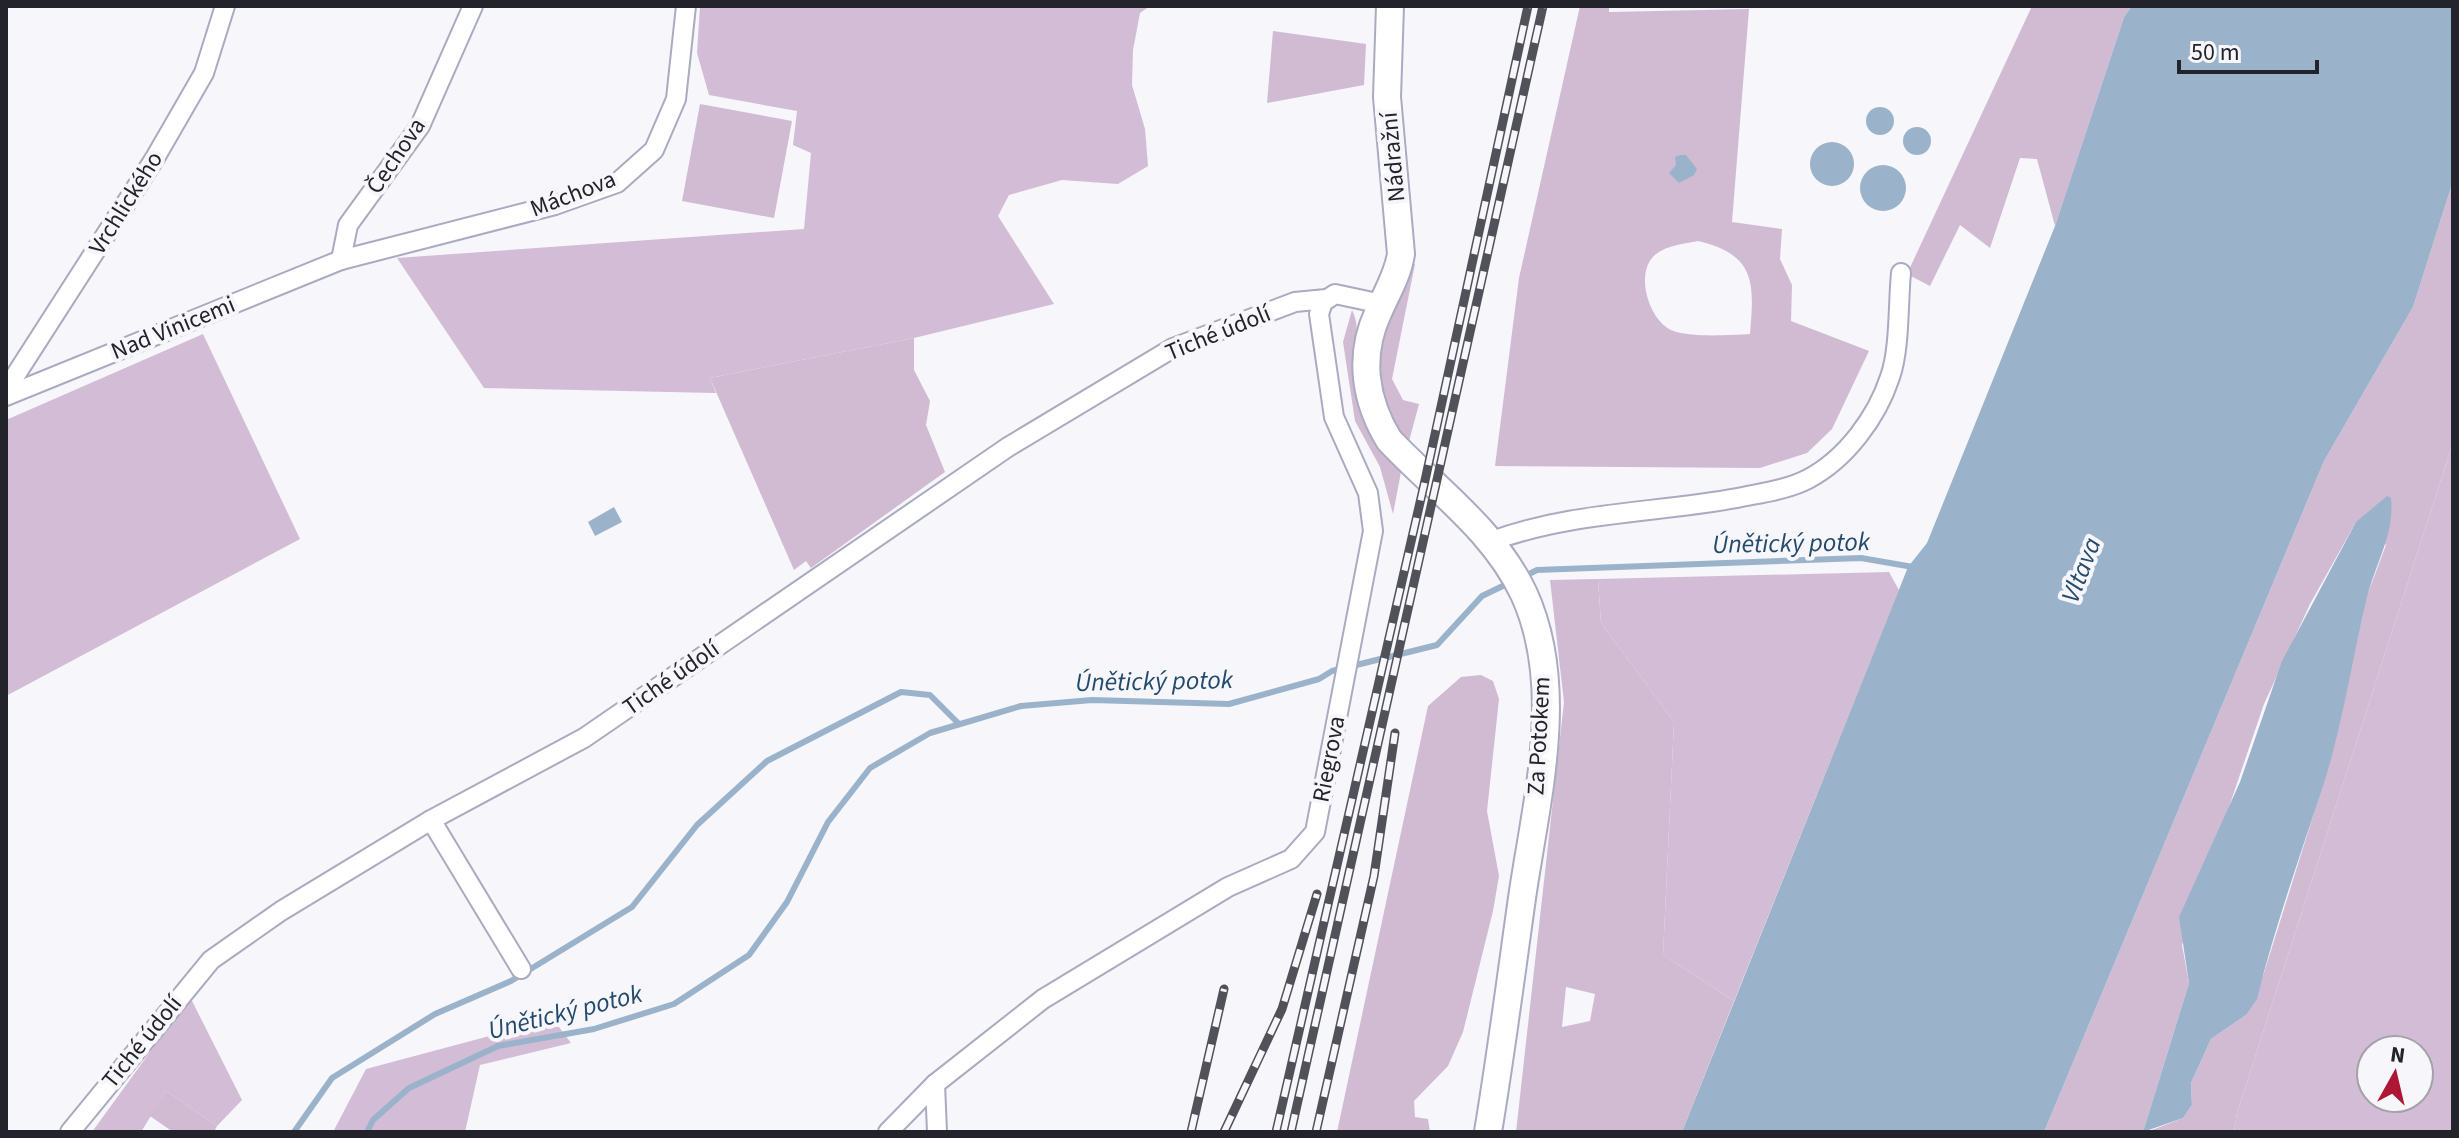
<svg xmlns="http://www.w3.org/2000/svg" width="2459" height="1138" viewBox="0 0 2459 1138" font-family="'Source Sans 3',sans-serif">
<rect width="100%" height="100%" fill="#f6f6fb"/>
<g fill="#d0bbd3" fill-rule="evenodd">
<path d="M1580,6H1609V12L1749,9L1732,222L1782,229L1780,259L1792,285L1791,321L1869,351L1832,429L1807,453L1760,468L1495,466L1519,278ZM1698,241C1757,255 1754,284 1750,334C1731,335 1689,338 1671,330C1648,319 1634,271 1656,254C1668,245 1684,244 1698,241Z"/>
<polygon points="2032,6 2132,6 2124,17 2055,226 2037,159 2020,158 1990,248 1960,225 1930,286 1907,274"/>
<polygon points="1273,31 1366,44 1364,85 1267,103"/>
<polygon points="700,104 792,121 774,218 682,201"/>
<polygon points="2453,181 2453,442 2237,1113 2234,1132 2147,1132 2183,1118 2192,1105 2191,1083 2211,1039 2246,1015 2263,976 2324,781 2368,593 2386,545 2356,522 2310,604 2264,704 2182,945 2189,983 2143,1132 2044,1132 2324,461 2413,307"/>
<path d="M1411,264H1415L1392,379L1403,400L1419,404L1408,445C1356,372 1381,339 1411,264Z"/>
<path d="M1352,310C1362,330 1353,344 1353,365C1352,410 1369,443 1401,472L1393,514L1380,467L1355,421L1343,342Z"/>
<polygon points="914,338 914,370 930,401 926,425 945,472 811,568 806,561 794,570 710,378"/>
<path d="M1598,579L1601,623L1674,722L1663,955L1734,1001L1682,1132H1516L1564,702L1550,580ZM1566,987L1595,994L1590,1021L1562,1027Z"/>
<polygon points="1481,675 1493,681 1499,699 1487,811 1499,876 1493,911 1463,1032 1448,1066 1414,1101 1415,1117 1428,1119 1430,1132 1337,1132 1428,706 1461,677"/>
<polygon points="166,1091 217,1126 214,1132 173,1132 150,1116"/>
</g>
<g fill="#d3bcd5" fill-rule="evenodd">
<polygon points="700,6 1150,6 1140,13 1133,50 1132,85 1145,129 1148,166 1118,184 1062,180 1009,195 998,216 1054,304 914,338 710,378 716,393 484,388 397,258 804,229 811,153 793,145 797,111 709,95 697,53"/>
<polygon points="203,334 300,539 6,696 6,420"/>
<path d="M2453,442V1132H2234L2237,1113ZM2419,1050V1098H2371V1050Z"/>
<polygon points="1889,572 1899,590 1734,1001 1663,955 1674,722 1601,623 1598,579"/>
<polygon points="190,997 242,1100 217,1126 166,1091 141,1132 92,1132"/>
<polygon points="553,1019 571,1043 480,1065 465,1132 333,1132 366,1069"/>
</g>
<g fill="#9bb3ca">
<polygon points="2132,6 2453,6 2453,181 2413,307 2324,461 2044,1132 1682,1132 1908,567 1927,543 2055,226 2124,17"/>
<circle cx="1880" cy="121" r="14"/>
<circle cx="1917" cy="141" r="14"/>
<circle cx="1832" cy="164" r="22"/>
<polygon points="1680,155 1686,155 1697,169 1694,175 1679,183 1669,173 1676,165 1675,157"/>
<circle cx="1883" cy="188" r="23"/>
<path d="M2387,496L2391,498C2395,534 2375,564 2367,598C2352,659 2343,723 2324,783C2301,853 2275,926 2257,999L2246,1015L2211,1039L2191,1083L2192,1105L2183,1118L2143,1132L2189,983L2179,917L2240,782L2282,661L2356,522Z"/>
<polygon points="614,507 622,522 595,536 588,522"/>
</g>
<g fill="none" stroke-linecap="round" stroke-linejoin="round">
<g stroke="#9bb3ca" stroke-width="6">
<polyline points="1523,577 1537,570 1861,558 1913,567"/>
<polyline points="294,1132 332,1078 435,1014 511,981 632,907 697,825 767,761 901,692 930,695 959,724"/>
<polyline points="367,1132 373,1120 409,1088 498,1046 594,1029 674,1004 749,955 787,902 828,822 870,768 930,733 1021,706 1092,700 1229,704 1319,679 1332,671 1437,645 1482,596 1509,583"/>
</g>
<g stroke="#aaaac0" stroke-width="22">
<g id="minor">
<polyline points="341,260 348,225 420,126 473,6"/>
<polyline points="6,390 155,158 204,73 225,6"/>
<polyline points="6,396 341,260 555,205 617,183 654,150 676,99 686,6"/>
<path d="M1492,541C1570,512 1656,513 1737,498C1760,493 1787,490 1808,479C1846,459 1877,417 1890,377C1900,349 1898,303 1901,273"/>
<polyline points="431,820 521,969"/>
<polyline points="935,1084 937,1132"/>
<polyline points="70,1132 211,960 281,911 431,820 584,738 1008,447 1173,348 1295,302 1326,299"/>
<polyline points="888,1132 935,1084 1043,999 1228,887 1291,859 1315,832 1373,531 1368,493 1334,417 1319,314 1323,302 1335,294 1382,304"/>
</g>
</g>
<g stroke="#aaaac0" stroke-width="30">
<path id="secondary" d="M1390,6L1387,97L1401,254C1398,275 1386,294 1378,313C1358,356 1365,401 1389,440C1436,490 1494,530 1524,594C1567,688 1536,801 1522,898C1511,976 1501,1054 1488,1132"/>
</g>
<use href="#minor" stroke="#fff" stroke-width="18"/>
<use href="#secondary" stroke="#fff" stroke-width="26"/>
<g stroke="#515159" stroke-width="9">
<g id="rail">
<polyline points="1191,1132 1224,989"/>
<polyline points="1224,1132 1282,1009 1317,894"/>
<polyline points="1276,1132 1424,485 1528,6"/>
<polyline points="1291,1132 1543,6"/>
<polyline points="1316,1132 1374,876 1395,733"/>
</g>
</g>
<use href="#rail" stroke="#f6f6fb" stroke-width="6" stroke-dasharray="18" stroke-linecap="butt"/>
</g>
<g text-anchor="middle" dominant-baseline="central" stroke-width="8" stroke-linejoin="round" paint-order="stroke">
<g font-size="24" fill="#23232b" stroke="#f6f6fb">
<text transform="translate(396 156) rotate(-56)">Čechova</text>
<text transform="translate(1393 157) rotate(-95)">Nádražní</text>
<text transform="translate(573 194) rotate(-21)">Máchova</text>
<text transform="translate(126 203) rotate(-58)">Vrchlického</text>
<text transform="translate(173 328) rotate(-22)">Nad Vinicemi</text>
<text transform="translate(1218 333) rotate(-22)">Tiché údolí</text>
<text transform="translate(671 678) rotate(-35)">Tiché údolí</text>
<text transform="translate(1539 736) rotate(-87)">Za Potokem</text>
<text transform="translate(1329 759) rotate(-79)">Riegrova</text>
<text transform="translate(142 1042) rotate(-51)">Tiché údolí</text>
</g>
<g font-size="26" font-style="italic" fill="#244a6c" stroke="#f6f6fb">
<text transform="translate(1791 543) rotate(-1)">Únětický potok</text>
<text transform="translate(2081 570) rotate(-69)">Vltava</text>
<text transform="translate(1154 681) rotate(-1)">Únětický potok</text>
<text transform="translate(565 1012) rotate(-14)">Únětický potok</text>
</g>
</g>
<rect width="2459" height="1138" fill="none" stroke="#23232b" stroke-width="16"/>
<g transform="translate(2395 1074) rotate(8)"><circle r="38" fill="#f6f6fb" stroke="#a2a2a8" stroke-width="2"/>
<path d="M0-6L14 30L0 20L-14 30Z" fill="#ad1734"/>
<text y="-12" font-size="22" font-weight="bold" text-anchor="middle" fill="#23232b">N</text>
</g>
<path d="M2179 60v12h138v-12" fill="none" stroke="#23232b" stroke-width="4"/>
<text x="2191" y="60" font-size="24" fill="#23232b" stroke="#f6f6fb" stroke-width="6" paint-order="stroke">50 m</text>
</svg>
